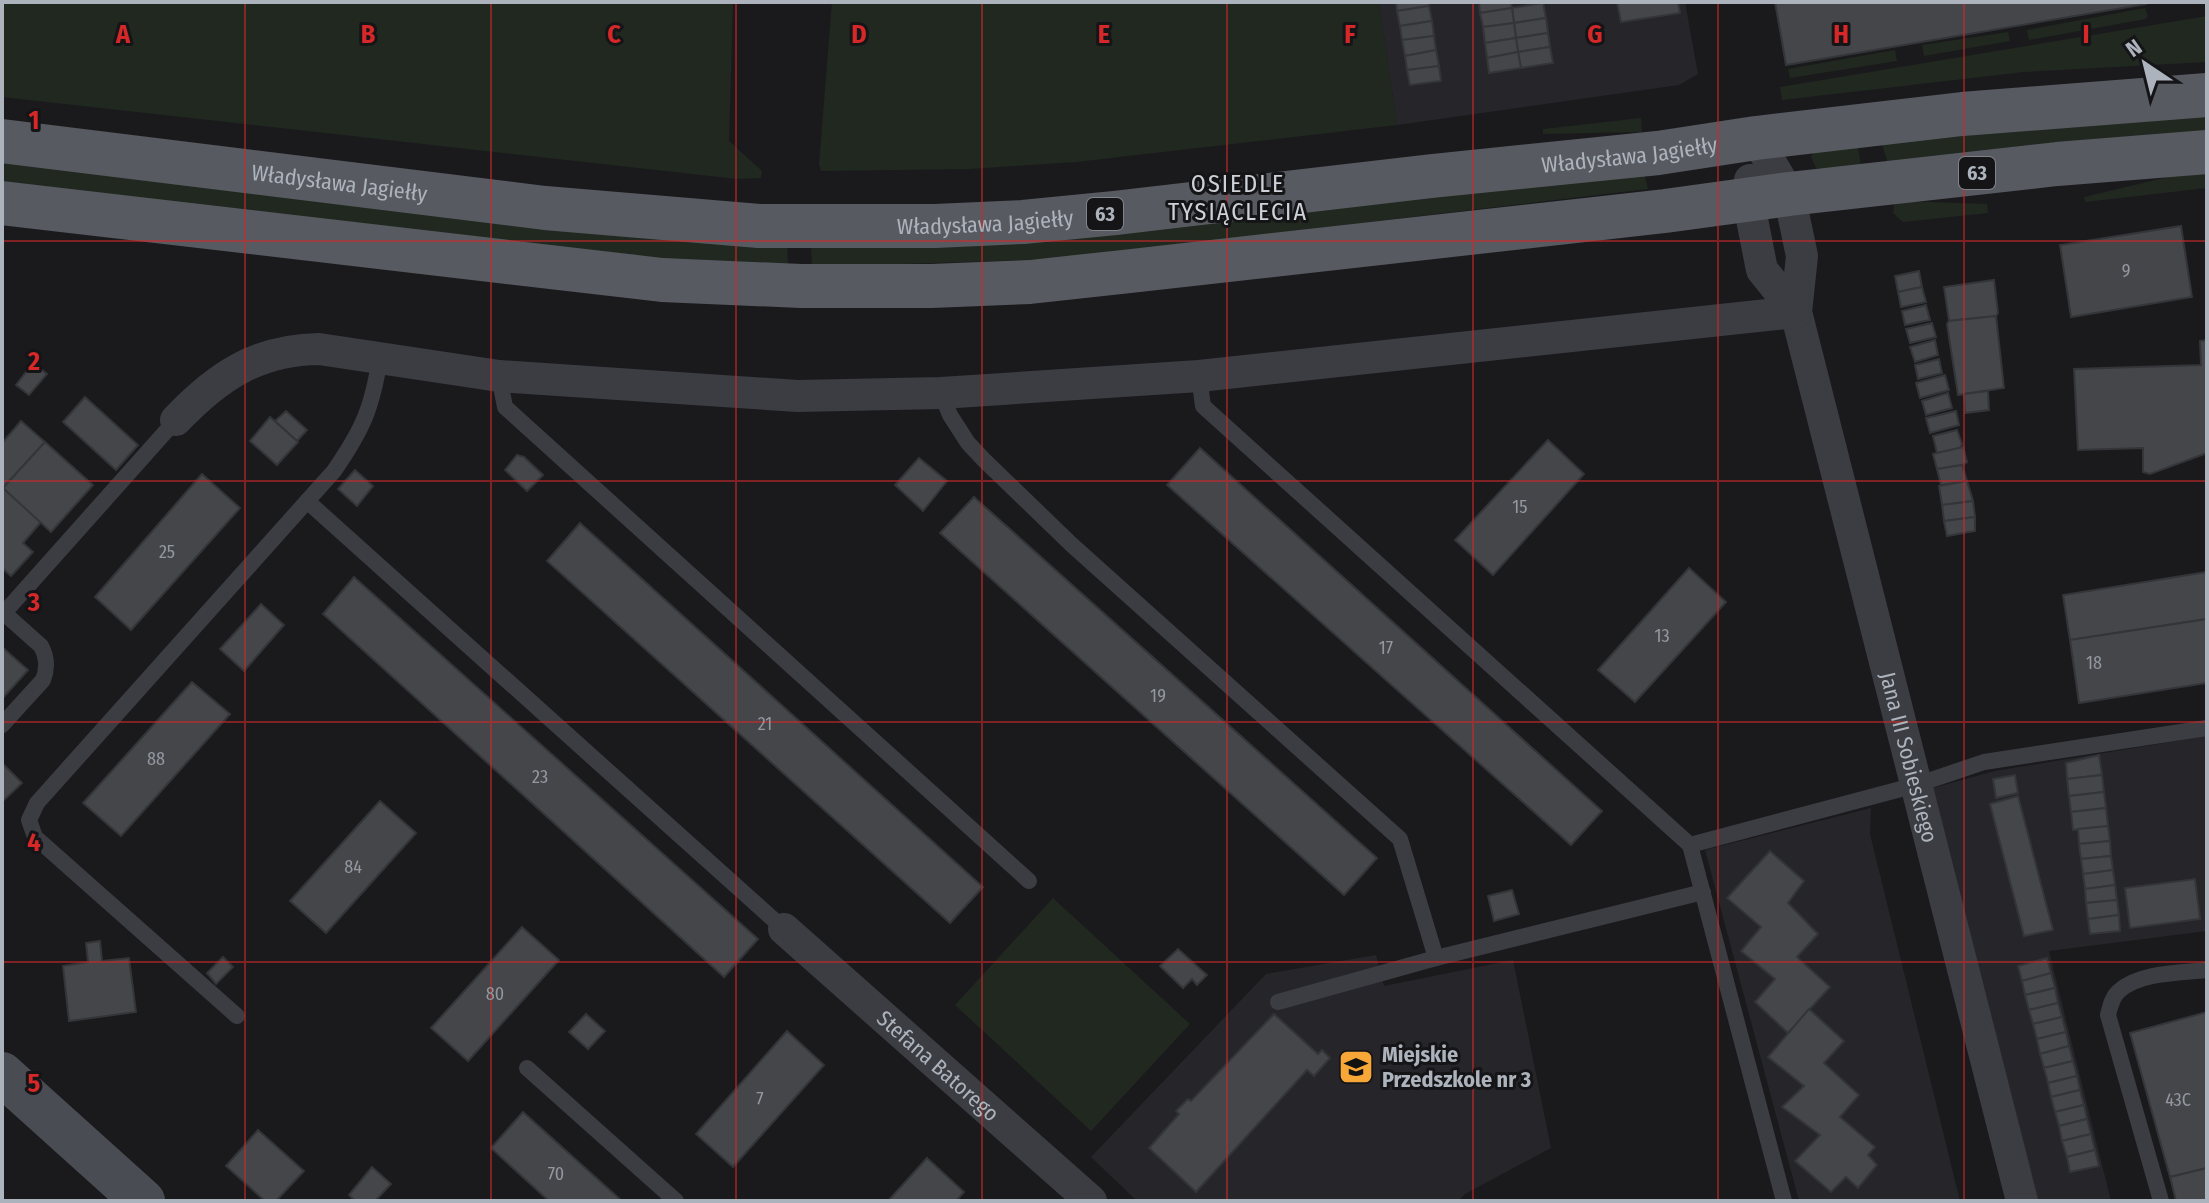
<svg xmlns="http://www.w3.org/2000/svg" width="2209" height="1203" viewBox="0 0 2209 1203" font-family="'Fira Sans Condensed',sans-serif">
<rect width="100%" height="100%" fill="#1a1a1d"/>
<g fill="#26262a">
<polygon points="1379,2 1685,2 1698,74 1679,85 1397,125"/>
<polygon points="2207,736 2207,931 2049,951 2111,1201 2038,1201 1933,788 1995,771"/>
<polygon points="1871,808 1870,834 1960,1201 1799,1201 1705,850"/>
<polygon points="1376,955 1384,986 1513,960 1551,1148 1465,1194 1458,1201 1137,1201 1091,1157 1266,974"/>
</g>
<g fill="#202820">
<polygon points="2,2 733,2 729,141 762,171 761,178 737,179 2,97"/>
<polygon points="832,2 1379,2 1397,125 1076,162 969,169 821,171 819,164"/>
<polygon points="2145,8 2148,16 2146,19 2029,40 2027,30"/>
<polygon points="2207,16 2207,62 2024,72 1782,100 1780,87"/>
<polygon points="2008,32 2010,41 1924,56 1922,45"/>
<polygon points="1895,50 1897,61 1790,78 1788,69"/>
<polygon points="2207,112 2207,135 1888,164 1881,141"/>
<polygon points="1641,118 1642,132 1543,134 1543,129"/>
<polygon points="1858,146 1861,167 1829,171 1816,168 1811,157 1815,149"/>
<polygon points="2,160 787,241 788,266 608,258 2,184"/>
<polygon points="1643,169 1648,189 1057,259 812,267 811,247"/>
<polygon points="2207,171 2207,188 2085,202 2084,197 2172,176"/>
<polygon points="1902,201 1987,204 1988,213 1903,222 1893,213 1894,205"/>
<polygon points="1053,898 1190,1024 1091,1131 955,1005"/>
</g>
<g fill="#44464a" stroke="#343539" stroke-width="2">
<polygon points="1396,2 1428,2 1429,6 1397,11"/>
<polygon points="1479,2 1511,2 1512,8 1480,13"/>
<polygon points="1617,2 1678,2 1680,13 1621,22"/>
<polygon points="1775,2 2145,2 2146,4 1786,65"/>
<polygon points="1543,3 1546,18 1514,23 1512,8"/>
<polygon points="1429,6 1432,21 1400,26 1397,11"/>
<polygon points="1512,8 1514,23 1483,27 1480,13"/>
<polygon points="1546,18 1548,33 1516,38 1514,23"/>
<polygon points="1432,21 1434,36 1402,40 1400,26"/>
<polygon points="1514,23 1516,38 1485,43 1483,27"/>
<polygon points="1548,33 1550,47 1518,52 1516,38"/>
<polygon points="1434,36 1436,50 1405,56 1402,40"/>
<polygon points="1516,38 1518,52 1487,58 1485,43"/>
<polygon points="1550,47 1553,63 1521,68 1518,52"/>
<polygon points="1436,50 1439,66 1407,70 1405,56"/>
<polygon points="1518,52 1521,68 1489,73 1487,58"/>
<polygon points="1439,66 1441,81 1410,85 1407,70"/>
<polygon points="2181,226 2192,297 2071,317 2060,245"/>
<polygon points="1919,271 1922,287 1898,292 1895,276"/>
<polygon points="1994,280 1998,313 1996,316 1949,321 1944,287"/>
<polygon points="1922,287 1926,302 1901,307 1898,292"/>
<polygon points="1926,305 1930,320 1905,325 1902,311"/>
<polygon points="1996,316 2004,388 1958,395 1947,324 1949,321"/>
<polygon points="1932,323 1936,337 1910,343 1906,329"/>
<polygon points="1935,340 1938,355 1915,362 1910,347"/>
<polygon points="2207,340 2207,453 2150,474 2143,472 2143,448 2078,450 2074,369 2201,365 2200,341"/>
<polygon points="1939,359 1942,373 1918,379 1915,365"/>
<polygon points="33,363 47,374 29,395 16,385"/>
<polygon points="1945,375 1949,390 1920,398 1916,383"/>
<polygon points="1988,391 1989,410 1965,413 1964,394"/>
<polygon points="1948,393 1952,408 1926,415 1922,401"/>
<polygon points="85,397 138,445 116,470 63,422"/>
<polygon points="286,411 307,430 297,441 275,421"/>
<polygon points="1956,411 1959,425 1930,433 1926,418"/>
<polygon points="270,417 298,442 277,465 250,441"/>
<polygon points="21,421 45,442 3,488 41,522 23,543 33,552 11,576 2,568 2,443"/>
<polygon points="1957,430 1962,444 1960,448 1937,453 1933,436"/>
<polygon points="1548,440 1584,474 1493,575 1455,540"/>
<polygon points="45,442 93,485 51,532 3,488"/>
<polygon points="1963,447 1967,462 1962,465 1937,469 1933,454"/>
<polygon points="1200,448 1602,811 1571,845 1167,485"/>
<polygon points="517,455 524,457 543,475 527,491 505,470"/>
<polygon points="919,458 947,481 923,511 895,485"/>
<polygon points="1962,465 1967,481 1941,485 1937,469"/>
<polygon points="355,470 373,486 357,506 338,489"/>
<polygon points="202,474 240,508 131,630 95,597"/>
<polygon points="1967,481 1973,501 1942,505 1939,486"/>
<polygon points="974,497 1377,858 1344,895 940,533"/>
<polygon points="1973,501 1975,517 1944,521 1942,505"/>
<polygon points="1975,517 1975,531 1947,536 1944,521"/>
<polygon points="580,523 983,887 950,923 547,561"/>
<polygon points="1689,568 1726,602 1635,702 1598,670"/>
<polygon points="2207,572 2207,619 2070,640 2063,595"/>
<polygon points="354,577 758,939 724,977 323,614"/>
<polygon points="261,604 284,625 244,671 220,649"/>
<polygon points="2207,619 2207,683 2079,703 2070,640"/>
<polygon points="2,647 28,670 2,699"/>
<polygon points="192,682 230,714 121,836 83,803"/>
<polygon points="2099,755 2102,775 2067,779 2066,763"/>
<polygon points="2,763 22,783 2,802"/>
<polygon points="2015,775 2018,793 1996,798 1993,779"/>
<polygon points="2102,775 2104,792 2069,796 2067,779"/>
<polygon points="2104,792 2106,808 2071,812 2069,796"/>
<polygon points="2018,796 2053,930 2024,936 1990,804"/>
<polygon points="380,801 416,833 326,933 290,901"/>
<polygon points="2106,808 2108,826 2073,830 2071,812"/>
<polygon points="2108,826 2110,841 2079,844 2078,829"/>
<polygon points="2110,841 2111,856 2081,859 2079,844"/>
<polygon points="1770,851 1804,881 1788,903 1818,934 1797,957 1830,987 1788,1033 1755,1002 1775,979 1741,951 1761,927 1727,898"/>
<polygon points="2111,856 2113,870 2083,874 2081,859"/>
<polygon points="2113,870 2115,885 2085,889 2083,874"/>
<polygon points="2195,879 2200,919 2130,928 2125,888"/>
<polygon points="2115,885 2117,900 2086,903 2085,889"/>
<polygon points="1512,890 1519,914 1494,921 1488,896"/>
<polygon points="2117,900 2119,915 2088,919 2086,903"/>
<polygon points="2119,915 2120,931 2090,934 2088,919"/>
<polygon points="522,927 559,960 468,1061 431,1028"/>
<polygon points="100,941 102,961 129,958 136,1012 69,1021 63,966 88,962 86,943"/>
<polygon points="1178,949 1207,975 1197,985 1192,979 1183,988 1160,966"/>
<polygon points="223,957 233,967 216,984 207,973"/>
<polygon points="2047,958 2051,973 2022,981 2018,966"/>
<polygon points="2051,973 2055,988 2025,995 2022,981"/>
<polygon points="2055,988 2058,1003 2029,1010 2025,995"/>
<polygon points="2058,1003 2062,1017 2033,1024 2029,1010"/>
<polygon points="1809,1009 1844,1041 1824,1063 1859,1095 1840,1117 1875,1147 1868,1155 1877,1165 1858,1188 1846,1177 1831,1192 1795,1161 1820,1135 1782,1107 1804,1086 1768,1057"/>
<polygon points="2207,1012 2207,1168 2170,1177 2130,1033"/>
<polygon points="586,1014 605,1031 588,1049 569,1032"/>
<polygon points="1274,1014 1318,1054 1322,1050 1330,1058 1314,1076 1307,1070 1196,1192 1149,1148 1179,1114 1176,1111 1188,1099 1191,1101"/>
<polygon points="2062,1017 2066,1032 2037,1039 2033,1024"/>
<polygon points="787,1031 824,1065 733,1167 696,1134"/>
<polygon points="2066,1032 2069,1046 2040,1054 2037,1039"/>
<polygon points="2069,1046 2073,1061 2044,1068 2040,1054"/>
<polygon points="2073,1061 2077,1076 2048,1083 2044,1068"/>
<polygon points="2077,1076 2080,1090 2051,1097 2048,1083"/>
<polygon points="2080,1090 2084,1105 2055,1112 2051,1097"/>
<polygon points="2084,1105 2087,1119 2059,1126 2055,1112"/>
<polygon points="523,1112 622,1201 549,1201 491,1148"/>
<polygon points="2087,1119 2091,1134 2062,1141 2059,1126"/>
<polygon points="258,1130 304,1171 276,1201 265,1201 226,1166"/>
<polygon points="2091,1134 2095,1150 2067,1157 2062,1141"/>
<polygon points="2095,1150 2099,1166 2070,1172 2067,1157"/>
<polygon points="927,1158 964,1192 956,1201 888,1201"/>
<polygon points="372,1167 391,1184 375,1201 355,1201 349,1195"/>
<polygon points="2207,1168 2207,1201 2176,1201 2170,1177"/>
</g>
<g fill="none" stroke-linecap="round" stroke-linejoin="round">
<g stroke="#3b3d42" stroke-width="16">
<polyline points="499,376 505,407 1029,881"/>
<polyline points="1199,376 1203,406 1690,845"/>
<polyline points="941,393 950,415 968,443 984,460 1072,545 1400,839 1436,958"/>
<polyline points="307,501 784,929"/>
<path d="M2,725L43,680C48,667 47,657 41,646L4,613L176,420"/>
<polyline points="1278,1002 1436,958 1703,892"/>
<path d="M237,1016L35,837L29,820L37,803L334,471C363,429 372,408 380,358"/>
<polyline points="527,1068 676,1201"/>
<polyline points="1784,1201 1690,845 1916,785 1984,762 2207,728"/>
<path d="M2161,1201L2108,1015C2110,1007 2112,997 2119,991C2139,972 2181,973 2207,970"/>
</g>
<g stroke="#3b3d42" stroke-width="32">
<path id="s1" d="M1756,138L1789,194L1802,256L1796,312L2022,1201"/>
<polyline points="1750,180 1748,199 1762,270 1796,312"/>
<path d="M176,420C218,376 257,350 319,349L499,376L798,396L941,393L1199,376L1796,312"/>
<path id="s2" d="M784,929L1091,1201"/>
</g>
<polyline stroke="#494c52" stroke-width="44" points="2,1074 143,1201"/>
<g stroke="#575a61" stroke-width="44">
<path id="s3" d="M2,141L545,208L759,226H935L1023,222L1115,213L1432,176L1658,153L1756,138L1962,114L2207,95"/>
<polyline points="2,203 662,280 801,286 931,286 1030,282 1122,272 1665,211 1789,194 2057,164 2207,152"/>
</g>
</g>
<path fill="none" stroke="#d62828" stroke-width="2" stroke-opacity="0.55" d="M245,2V1201M491,2V1201M736,2V1201M982,2V1201M1227,2V1201M1473,2V1201M1718,2V1201M1964,2V1201M2,241H2207M2,481H2207M2,722H2207M2,962H2207"/>
<defs>
<g id="school-square" transform="scale(1.8)"><rect x="-9" y="-9" width="18" height="18" rx="4" fill="#f7a638" stroke="#151518"/><path d="M0-5L7-2L0 1L-7-2ZM-4 1L0 2.5L4 1V4Q0 6-4 4Z" fill="#111"/></g>
</defs>
<g fill-rule="evenodd">
<use href="#school-square" x="1356" y="1067"/>
</g>
<g text-anchor="middle" dominant-baseline="central" stroke-width="6" stroke-linejoin="round" paint-order="stroke">
<g font-size="18" fill="#9398a0">
<text x="2126" y="271">9</text>
<text x="1520" y="507">15</text>
<text x="167" y="552">25</text>
<text x="1662" y="636">13</text>
<text x="1386" y="648">17</text>
<text x="2094" y="663">18</text>
<text x="1158" y="696">19</text>
<text x="765" y="724">21</text>
<text x="156" y="759">88</text>
<text x="540" y="777">23</text>
<text x="353" y="867">84</text>
<text x="495" y="994">80</text>
<text x="760" y="1099">7</text>
<text x="2178" y="1100">43C</text>
<text x="556" y="1174">70</text>
</g>
<g fill="#151518" stroke="#7f848b" stroke-width="2">
<rect x="1959" y="157" width="36" height="32" rx="6"/>
<rect x="1087" y="198" width="36" height="32" rx="6"/>
</g>
<g font-size="20" font-weight="bold" fill="#adb3bc">
<text x="1977" y="173">63</text>
<text x="1105" y="214">63</text>
</g>
<g font-size="22" fill="#adb3bc" stroke="#151518">
<text stroke="none"><textPath href="#s3" startOffset="1636">Władysława Jagiełły</textPath></text>
<text stroke="none"><textPath href="#s3" startOffset="340">Władysława Jagiełły</textPath></text>
<text stroke="none"><textPath href="#s3" startOffset="988">Władysława Jagiełły</textPath></text>
<text stroke="none"><textPath href="#s1" startOffset="644">Jana III Sobieskiego</textPath></text>
<text stroke="none"><textPath href="#s2" startOffset="206">Stefana Batorego</textPath></text>
</g>
<g font-size="22" font-weight="bold" fill="#adb3bc" stroke="#151518" text-anchor="start">
<text x="1382" y="1054">Miejskie<tspan x="1382" dy="25">Przedszkole nr 3</tspan></text>
</g>
<g font-size="24" letter-spacing="2" fill="#ced2d8" stroke="#151518">
<text x="1238" y="184">OSIEDLE<tspan x="1238" dy="28">TYSIĄCLECIA</tspan></text>
</g>
</g>
<g font-size="26" text-anchor="middle" font-weight="bold" fill="#d62828" stroke="#151518" stroke-width="6" stroke-linejoin="round" paint-order="stroke">
<text x="123" y="43">A</text>
<text x="368" y="43">B</text>
<text x="614" y="43">C</text>
<text x="859" y="43">D</text>
<text x="1104" y="43">E</text>
<text x="1350" y="43">F</text>
<text x="1595" y="43">G</text>
<text x="1841" y="43">H</text>
<text x="2086" y="43">I</text>
<text x="34" y="129">1</text>
<text x="34" y="370">2</text>
<text x="34" y="611">3</text>
<text x="34" y="851">4</text>
<text x="34" y="1092">5</text>
</g>
<rect width="2209" height="1203" fill="none" stroke="#adb3bc" stroke-width="8"/>
<g transform="translate(2145 64) rotate(325)" stroke="#151518" stroke-width="6" paint-order="stroke">
<path d="M0-6L14 30L0 20L-14 30Z" fill="#adb3bc"/>
<text y="-12" font-size="22" font-weight="bold" text-anchor="middle" fill="#adb3bc">N</text>
</g>
</svg>
